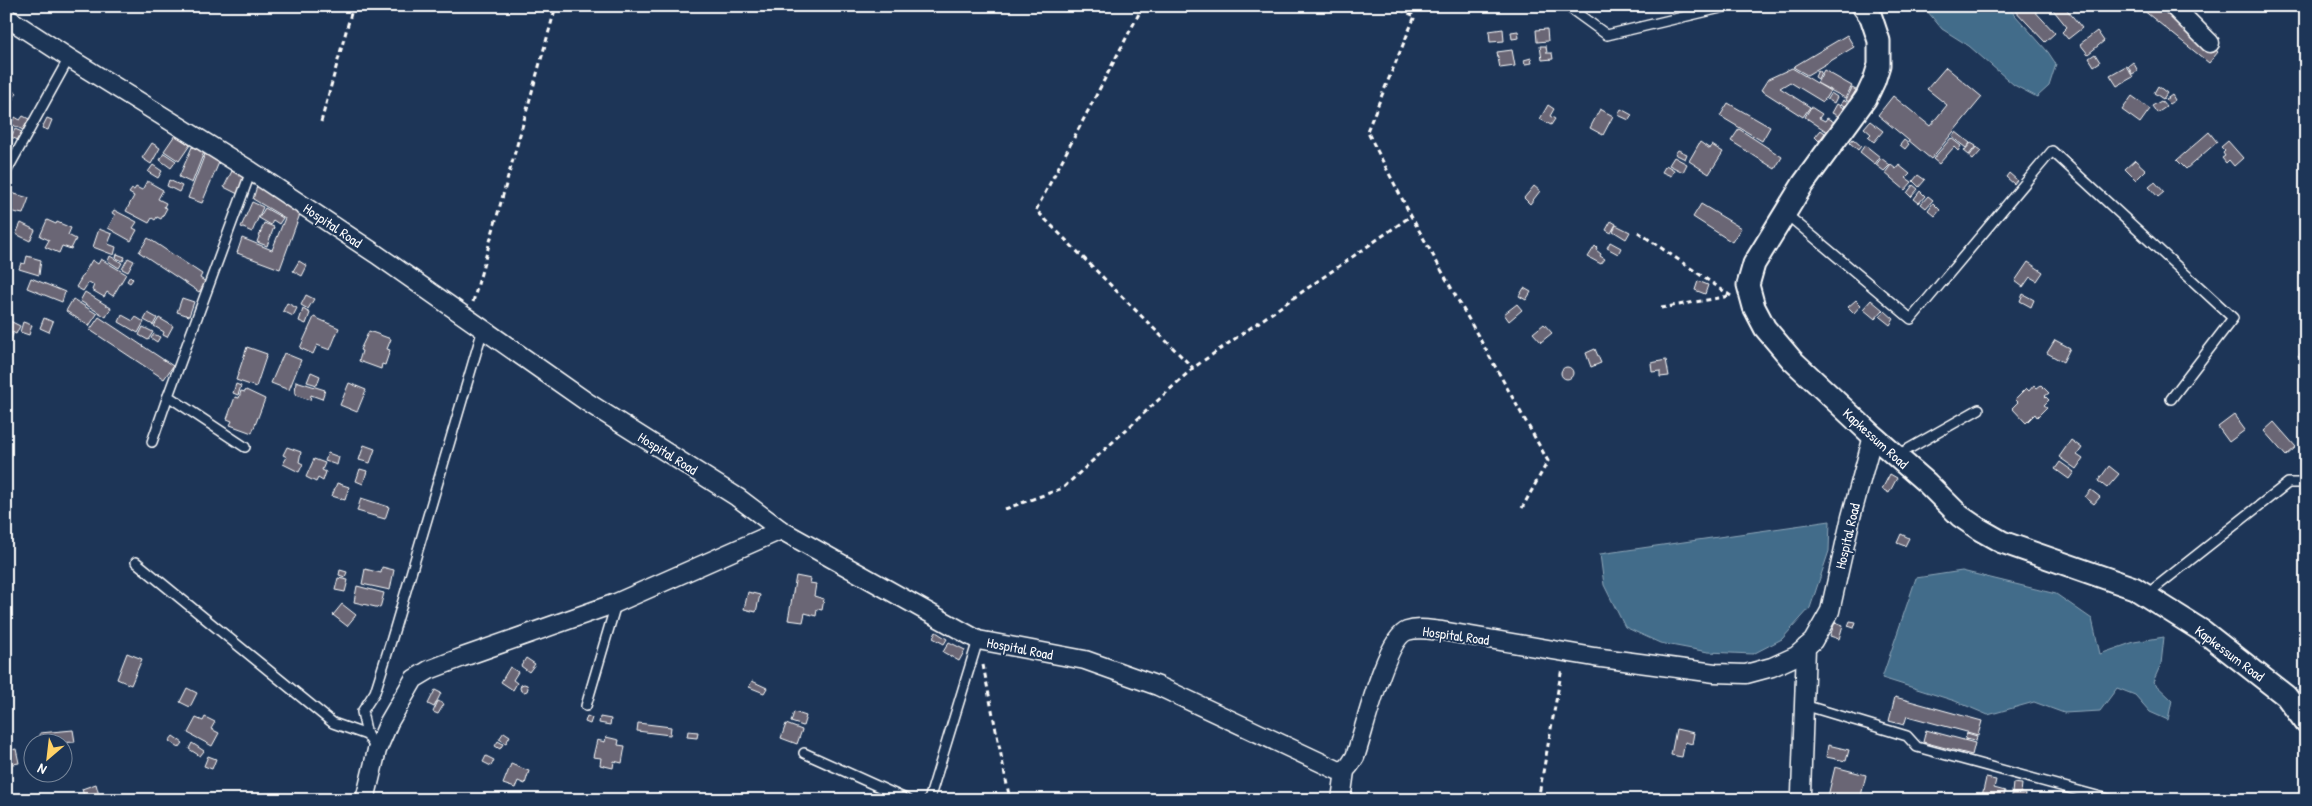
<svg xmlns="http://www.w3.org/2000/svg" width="2312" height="806" viewBox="0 0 2312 806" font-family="'Patrick Hand',sans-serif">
<rect width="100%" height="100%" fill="#1d3557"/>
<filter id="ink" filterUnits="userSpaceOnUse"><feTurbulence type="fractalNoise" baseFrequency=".02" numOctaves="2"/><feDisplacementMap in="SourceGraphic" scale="10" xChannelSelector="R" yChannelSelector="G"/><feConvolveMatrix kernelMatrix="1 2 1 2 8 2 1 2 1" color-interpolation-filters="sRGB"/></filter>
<g filter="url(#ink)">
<g fill="#436c8a" stroke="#8ea7b9">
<polygon points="1923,6 2007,6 2048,52 2056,64 2049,86 2037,97 2014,85 1969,46 1942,29"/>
<polygon points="1830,521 1829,551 1810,608 1782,639 1753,654 1708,652 1660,643 1625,627 1604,585 1600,554"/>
<polygon points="1962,571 2056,594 2092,619 2100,654 2134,642 2164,637 2161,664 2153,682 2172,700 2168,720 2150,712 2135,695 2117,688 2100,711 2064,713 2034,702 1988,715 1955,701 1882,678 1916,578"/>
</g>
<g fill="#6a6675" stroke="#fff">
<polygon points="2011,6 2030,6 2055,33 2045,42"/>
<polygon points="2050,6 2064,6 2082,28 2068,39 2062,32 2067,27"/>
<polygon points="2146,6 2161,6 2218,52 2209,63 2143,10"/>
<polygon points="1503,29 1504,41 1490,42 1489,31"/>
<polygon points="1547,29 1548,41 1537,42 1536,30"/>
<polygon points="1518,31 1519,38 1512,39 1511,32"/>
<polygon points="2097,31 2104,41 2088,54 2080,44"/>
<polygon points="1847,35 1854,47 1807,75 1793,67"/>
<polygon points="1540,46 1546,46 1547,53 1552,53 1553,59 1542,60"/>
<polygon points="1512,50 1515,66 1500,68 1497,52"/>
<polygon points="2095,54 2100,62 2094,66 2089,58"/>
<polygon points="1531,58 1532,63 1525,64 1524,60"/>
<polygon points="2133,62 2138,71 2132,74 2128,66"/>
<polygon points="2126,66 2133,77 2117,86 2110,75"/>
<polygon points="1946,67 1982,97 1931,159 1878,115 1893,96 1930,126 1947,105 1927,89"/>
<polygon points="1792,68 1830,91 1823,102 1790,82 1780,88 1810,107 1803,117 1761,90 1768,79"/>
<polygon points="1818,70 1821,72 1818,79 1815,77"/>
<polygon points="1824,70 1852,86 1845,98 1817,83"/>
<polygon points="6,83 13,87 11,90 17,93 8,107 6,106"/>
<polygon points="2158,86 2167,93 2163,99 2154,93"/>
<polygon points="1852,88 1856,90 1849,102 1846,100"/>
<polygon points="1831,93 1837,97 1834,103 1827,99"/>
<polygon points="2172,95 2175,100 2169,104 2165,100"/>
<polygon points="2132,96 2150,109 2140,123 2122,110"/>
<polygon points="1843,100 1850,104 1847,108 1841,104"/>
<polygon points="2161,101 2166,107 2157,113 2152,106"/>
<polygon points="1728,103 1770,127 1762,141 1720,116"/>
<polygon points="1837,104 1847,110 1842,118 1832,113"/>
<polygon points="1548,105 1554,109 1550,116 1555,119 1551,125 1540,119"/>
<polygon points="1811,107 1822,114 1819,118 1825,121 1827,118 1836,123 1829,133 1805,117"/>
<polygon points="1600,109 1613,116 1603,135 1590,128"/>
<polygon points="1621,109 1632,115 1629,120 1618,115"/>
<polygon points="23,116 29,119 23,130 11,124 15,117 20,120"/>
<polygon points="47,118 52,120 48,130 42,128"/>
<polygon points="1870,121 1883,131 1874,142 1868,137 1871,134 1864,128"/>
<polygon points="6,125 10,126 7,136 6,135"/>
<polygon points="15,129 22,132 18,140 11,137"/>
<polygon points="1739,129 1782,157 1775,169 1731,141"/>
<polygon points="1821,130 1825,133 1819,141 1815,137"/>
<polygon points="1956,132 1970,143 1966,148 1952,137"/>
<polygon points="2209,132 2217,142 2186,169 2177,160"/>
<polygon points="175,135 190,145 179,161 164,151"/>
<polygon points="1951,138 1961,146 1958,151 1954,147 1939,164 1933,159"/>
<polygon points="1853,139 1861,146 1858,150 1850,143"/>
<polygon points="1904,140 1909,144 1905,149 1900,145"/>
<polygon points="2228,141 2243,158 2234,166 2229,160 2226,163 2222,158 2225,156 2223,153 2225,151 2221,147"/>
<polygon points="1700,142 1710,149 1712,145 1723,152 1709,174 1689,161"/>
<polygon points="152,143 160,148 151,164 142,158"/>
<polygon points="1971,143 1976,146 1969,155 1964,151"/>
<polygon points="1865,145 1880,157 1875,164 1860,152"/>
<polygon points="192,147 204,152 192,183 179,177"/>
<polygon points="1976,147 1981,151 1973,160 1969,157"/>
<polygon points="1678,150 1687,154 1685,159 1675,154"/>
<polygon points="164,153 176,161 171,168 160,160"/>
<polygon points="205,154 220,160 202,203 188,198"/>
<polygon points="1674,157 1687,164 1683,172 1669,165"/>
<polygon points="1881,158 1890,165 1884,171 1876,165"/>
<polygon points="2135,160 2146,170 2136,180 2125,169"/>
<polygon points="153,165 162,171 158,178 148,172"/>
<polygon points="1666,165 1674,170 1671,176 1662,172"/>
<polygon points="1891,165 1896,169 1899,165 1910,174 1906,178 1912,182 1905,190 1885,173"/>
<polygon points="232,171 246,178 238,194 224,187"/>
<polygon points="2009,173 2017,180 2014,184 2006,177"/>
<polygon points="1918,175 1925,180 1919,187 1913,181"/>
<polygon points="169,180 182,186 179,192 167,186"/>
<polygon points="147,181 163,190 158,199 166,203 164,207 167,208 161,219 157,217 155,220 152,218 149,223 126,211 134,196 129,193 132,189 134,190 136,187 142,190"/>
<polygon points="2155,182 2164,192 2158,197 2149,187"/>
<polygon points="1913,185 1918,189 1911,197 1907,193"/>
<polygon points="257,186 300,214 280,269 237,253 242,238 272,250 285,218 253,199"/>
<polygon points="1534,186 1540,191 1530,204 1524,198"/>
<polygon points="1920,191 1925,196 1919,203 1914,199"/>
<polygon points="11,193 29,198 23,214 9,211"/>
<polygon points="1928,196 1933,200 1926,208 1921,204"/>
<polygon points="252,202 263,207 252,232 241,227"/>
<polygon points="1933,203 1940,210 1935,216 1928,210"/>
<polygon points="1701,204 1741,228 1732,242 1693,217"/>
<polygon points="265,208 283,218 279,224 273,220 271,225 259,218"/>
<polygon points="114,210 137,222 133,228 137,230 131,241 108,228 115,215 112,213"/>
<polygon points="47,220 56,224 57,222 71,228 68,235 76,239 71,249 62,246 59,253 45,247 49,240 40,236"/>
<polygon points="1611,221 1616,224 1611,233 1606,230"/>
<polygon points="21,223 35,230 30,241 16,234"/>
<polygon points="264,223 274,227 267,246 257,242"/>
<polygon points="1616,225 1630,232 1626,239 1613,231"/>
<polygon points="99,229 112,234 108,244 116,247 114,255 93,247"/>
<polygon points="148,238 202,274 200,278 206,282 199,292 139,252"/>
<polygon points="1610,242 1621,248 1618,254 1607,248"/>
<polygon points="1595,246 1597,248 1596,250 1601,254 1600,256 1605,259 1601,264 1588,257"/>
<polygon points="117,254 125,257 123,261 116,258"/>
<polygon points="27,256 41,260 39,275 19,269 21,263 25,264"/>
<polygon points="110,256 122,263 119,268 108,261"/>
<polygon points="128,258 134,261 128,272 122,269"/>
<polygon points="101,259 126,274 113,296 107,292 104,297 92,290 94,285 89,282 83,291 76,287 92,260 98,264"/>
<polygon points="299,261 307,266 302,276 293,271"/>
<polygon points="2028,262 2043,272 2037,281 2030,277 2023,287 2015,281"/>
<polygon points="130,276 133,279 130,283 127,281"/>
<polygon points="31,278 65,292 62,302 27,288"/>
<polygon points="1698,281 1708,285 1705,294 1695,290"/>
<polygon points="1524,288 1531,292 1526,300 1519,296"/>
<polygon points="85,292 111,308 106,317 80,301"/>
<polygon points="2023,294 2034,300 2031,307 2020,301"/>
<polygon points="306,295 314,299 308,309 301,305"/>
<polygon points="182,298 194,302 189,316 177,312"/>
<polygon points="73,299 97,314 89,326 66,311"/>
<polygon points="1856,300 1861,305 1854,313 1848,307"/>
<polygon points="1871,300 1883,310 1875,319 1863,309"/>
<polygon points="287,303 297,308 293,316 283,311"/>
<polygon points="1517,304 1522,310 1509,321 1504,314"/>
<polygon points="303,309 310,313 306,324 299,321"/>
<polygon points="1885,311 1894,319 1890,325 1880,317"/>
<polygon points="148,313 157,318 153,325 144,320"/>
<polygon points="122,315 133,321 136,317 144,322 138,333 119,322"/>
<polygon points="99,317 173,366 164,379 90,330"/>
<polygon points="314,317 339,328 330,350 317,345 313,354 300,348"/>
<polygon points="44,318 53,322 49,332 40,328"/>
<polygon points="159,318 173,326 167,337 163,335 164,332 154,326"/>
<polygon points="6,319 20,326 16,334 6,329"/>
<polygon points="23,322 32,325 29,335 20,332"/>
<polygon points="1544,324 1552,333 1541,342 1533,333"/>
<polygon points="143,327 153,332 148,340 139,335"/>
<polygon points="6,331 13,334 10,341 6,339"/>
<polygon points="369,331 391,339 387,349 390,350 385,365 382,364 381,369 359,361 362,351 360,350"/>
<polygon points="154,334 160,337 157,342 151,338"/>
<polygon points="2055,340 2070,348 2063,362 2047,353"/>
<polygon points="247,347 267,354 256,387 236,380"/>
<polygon points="1595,349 1601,363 1591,367 1586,353"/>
<polygon points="2303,350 2306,352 2306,362 2298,356"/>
<polygon points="284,353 301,360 289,390 271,383"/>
<polygon points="1666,360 1669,376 1660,377 1660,371 1652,372 1651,363"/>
<circle cx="1567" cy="373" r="6"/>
<polygon points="311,372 320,376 317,385 307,382"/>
<polygon points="296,381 325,390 322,399 311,395 310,400 295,395"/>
<polygon points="349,383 366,390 357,412 340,405"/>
<polygon points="236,384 241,386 238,395 233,393"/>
<polygon points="2034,385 2037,388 2041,385 2049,393 2045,396 2049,400 2044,405 2047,407 2037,417 2035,414 2026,423 2012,408 2018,402 2015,399 2026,388 2029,391"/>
<polygon points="246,390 265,399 252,433 230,425 232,421 227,419 235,397 239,398 241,391 245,392"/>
<polygon points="2234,415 2245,430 2229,442 2218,427"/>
<polygon points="2274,422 2296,447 2286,456 2264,431"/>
<polygon points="2071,440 2082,448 2077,455 2083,459 2076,469 2059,457"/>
<polygon points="364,445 375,449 370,463 359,460"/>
<polygon points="287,447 301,452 299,462 303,464 299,472 283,464 287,457 283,455"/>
<polygon points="328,453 339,457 337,465 325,461"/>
<polygon points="314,459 325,463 322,470 326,472 323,481 318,478 316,482 306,477"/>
<polygon points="2060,462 2074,472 2069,479 2055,469"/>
<polygon points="2109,466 2119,474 2107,488 2098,481"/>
<polygon points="360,469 367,471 363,484 356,481"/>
<polygon points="1890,474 1897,478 1889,493 1882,489"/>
<polygon points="337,483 349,487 345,500 332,496"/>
<polygon points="2091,490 2100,497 2094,504 2085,497"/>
<polygon points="361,498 389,507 385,519 357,511"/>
<polygon points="1901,534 1909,538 1905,546 1897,543"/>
<polygon points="382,567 394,570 390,590 362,584 365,569 381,573"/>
<polygon points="340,570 347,572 345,577 339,575"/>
<polygon points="796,576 811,579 810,583 816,584 814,596 824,599 822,610 817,609 816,616 805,613 803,622 788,620"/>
<polygon points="338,578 348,580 345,592 335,590"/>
<polygon points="357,586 384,593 380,608 354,602"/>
<polygon points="748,592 760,595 756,612 744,609"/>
<polygon points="342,604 356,615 347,626 333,615"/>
<polygon points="1850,621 1856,622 1854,628 1848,626"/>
<polygon points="1835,622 1843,625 1839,639 1830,636"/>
<polygon points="936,632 947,639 944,644 933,638"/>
<polygon points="949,642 965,650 959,661 943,652"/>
<polygon points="127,653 142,659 131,685 117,679"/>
<polygon points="526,658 535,664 529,672 521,666"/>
<polygon points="510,667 518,672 513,680 517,683 513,690 501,682"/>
<polygon points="752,681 767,688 764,693 749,687"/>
<circle cx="524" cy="688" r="4"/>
<polygon points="187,688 197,693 190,707 180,702"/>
<polygon points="435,690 441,693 434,707 428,704"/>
<polygon points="1895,697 1982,721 1978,735 1907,716 1904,725 1889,721"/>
<polygon points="438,701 444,704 438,714 433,712"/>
<polygon points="794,712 806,716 803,726 791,722"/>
<polygon points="587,716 592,718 590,724 585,722"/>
<polygon points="205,717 215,722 211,729 219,733 212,746 188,733 196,718 203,721"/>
<polygon points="600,717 611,719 610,725 599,723"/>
<polygon points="638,723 671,727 670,735 637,731"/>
<polygon points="786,724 802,730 797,744 781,738"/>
<polygon points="1676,729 1694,733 1692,744 1685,742 1682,757 1671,755"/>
<polygon points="73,730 75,742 41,744 40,733"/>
<polygon points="1926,730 1975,743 1972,755 1923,742"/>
<polygon points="688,731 698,732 697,738 687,737"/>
<polygon points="504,732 510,736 506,743 499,739"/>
<polygon points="1967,733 1977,736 1976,741 1965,739"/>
<polygon points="173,736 183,743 179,748 169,741"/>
<polygon points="606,737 619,740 618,745 625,746 622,763 614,761 613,768 600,765 601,758 593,757 597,740 605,742"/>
<polygon points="498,741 503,744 500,749 495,746"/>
<polygon points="192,743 204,751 200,756 189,749"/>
<polygon points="1828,745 1849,750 1846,761 1826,757"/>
<polygon points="16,749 19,763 6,765 6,751"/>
<polygon points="208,756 216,759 212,769 204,766"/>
<polygon points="486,756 494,760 491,766 483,762"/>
<polygon points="511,764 529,771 525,784 518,781 515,788 503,784"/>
<polygon points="1835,767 1866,775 1860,800 1844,800 1828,796"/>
<polygon points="1986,778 1996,780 1994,788 2005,791 2003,800 1982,796"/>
<polygon points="2013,783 2022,784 2021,793 2012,793"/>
<polygon points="96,784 100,799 85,800 82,789"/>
<polygon points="2012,794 2026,794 2025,800 2012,800"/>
<polygon points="562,795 577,799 576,800 561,800"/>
</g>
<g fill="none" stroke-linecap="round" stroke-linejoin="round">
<g stroke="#fff" stroke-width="12">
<g id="service">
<polyline points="1567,6 1607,35 1729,6"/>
<polyline points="6,172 69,58"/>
<polyline points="1785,213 1911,319 2052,151 2233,318 2171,399"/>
<polyline points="152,442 168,396"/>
<polyline points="245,447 168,396 251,171"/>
<polyline points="1896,456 1979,409"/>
<polyline points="136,562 333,723 367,735"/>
<polyline points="2146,595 2288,483 2306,483"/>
<polyline points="1804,705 1907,736 1917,747 2112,800"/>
<polyline points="586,706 616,604"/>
<polyline points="377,750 367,735 362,712 375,692 392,638 483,329"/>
<polyline points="804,753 908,800"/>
<polyline points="929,800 978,640"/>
</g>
</g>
<g stroke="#fff" stroke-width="21">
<g id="minor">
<polyline points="2173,6 2210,43"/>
<path d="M6,17L69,58L251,171L376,254L587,402L737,497L781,530L978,640L1085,660L1158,686L1337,770C1348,771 1349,766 1355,757C1364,732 1385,639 1407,631C1418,627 1431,630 1442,631L1594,657L1715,673L1746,674L1772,667L1796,656L1813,641L1830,611L1851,517L1873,436"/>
<polyline points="1801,793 1806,647"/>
<polyline points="365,800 377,750 389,722 414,679 429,670 463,657 616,603 781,530"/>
<polyline points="1341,800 1345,771"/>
</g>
</g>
<g stroke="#fff" stroke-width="25">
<polyline id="tertiary" points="1863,6 1871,17 1879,41 1879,65 1874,81 1866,98 1803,184 1754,264 1748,285 1754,307 1765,328 1792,360 1873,436 1927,483 1960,516 1979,529 2002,542 2134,588 2204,632 2286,696 2306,723"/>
</g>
<g stroke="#fff" stroke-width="3" stroke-dasharray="5 4" stroke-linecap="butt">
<polyline points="1143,6 1036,210 1193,368"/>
<polyline points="1392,6 1415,16 1367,131 1411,216 1548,461 1522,508"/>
<polyline points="321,122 353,6"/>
<polyline points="1638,232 1731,296"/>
<polyline points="473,302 556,6"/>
<polyline points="1661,308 1730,296"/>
<polyline points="1005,509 1063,488 1193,368 1411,216"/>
<polyline points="983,665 1010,800"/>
<polyline points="1538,800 1562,668"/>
</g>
<use href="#service" stroke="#1d3557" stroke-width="9"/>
<use href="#minor" stroke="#1d3557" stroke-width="18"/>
<use href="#tertiary" stroke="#1d3557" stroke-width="21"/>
</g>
</g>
<g text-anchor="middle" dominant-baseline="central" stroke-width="4" stroke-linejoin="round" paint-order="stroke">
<g font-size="14" fill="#fff" stroke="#1d3557">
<text transform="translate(333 225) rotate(34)">Hospital Road</text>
<text transform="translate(1876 438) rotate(42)">Kapkessum Road</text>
<text transform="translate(668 453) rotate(32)">Hospital Road</text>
<text transform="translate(1847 536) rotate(-77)">Hospital Road</text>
<text transform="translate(1456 635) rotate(8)">Hospital Road</text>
<text transform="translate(1020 648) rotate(11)">Hospital Road</text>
<text transform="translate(2230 653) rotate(37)">Kapkessum Road</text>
</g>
</g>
<rect width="2312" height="806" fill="none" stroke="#1d3557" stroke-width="25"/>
<rect x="12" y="12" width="2287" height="781" fill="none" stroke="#fff" stroke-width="2" filter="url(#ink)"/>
<g transform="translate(48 758) rotate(208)"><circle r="24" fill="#1d3557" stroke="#77869a"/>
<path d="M0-4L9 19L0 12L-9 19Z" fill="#ffd166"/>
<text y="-8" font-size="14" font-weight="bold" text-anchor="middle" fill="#ffffff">N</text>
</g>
</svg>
